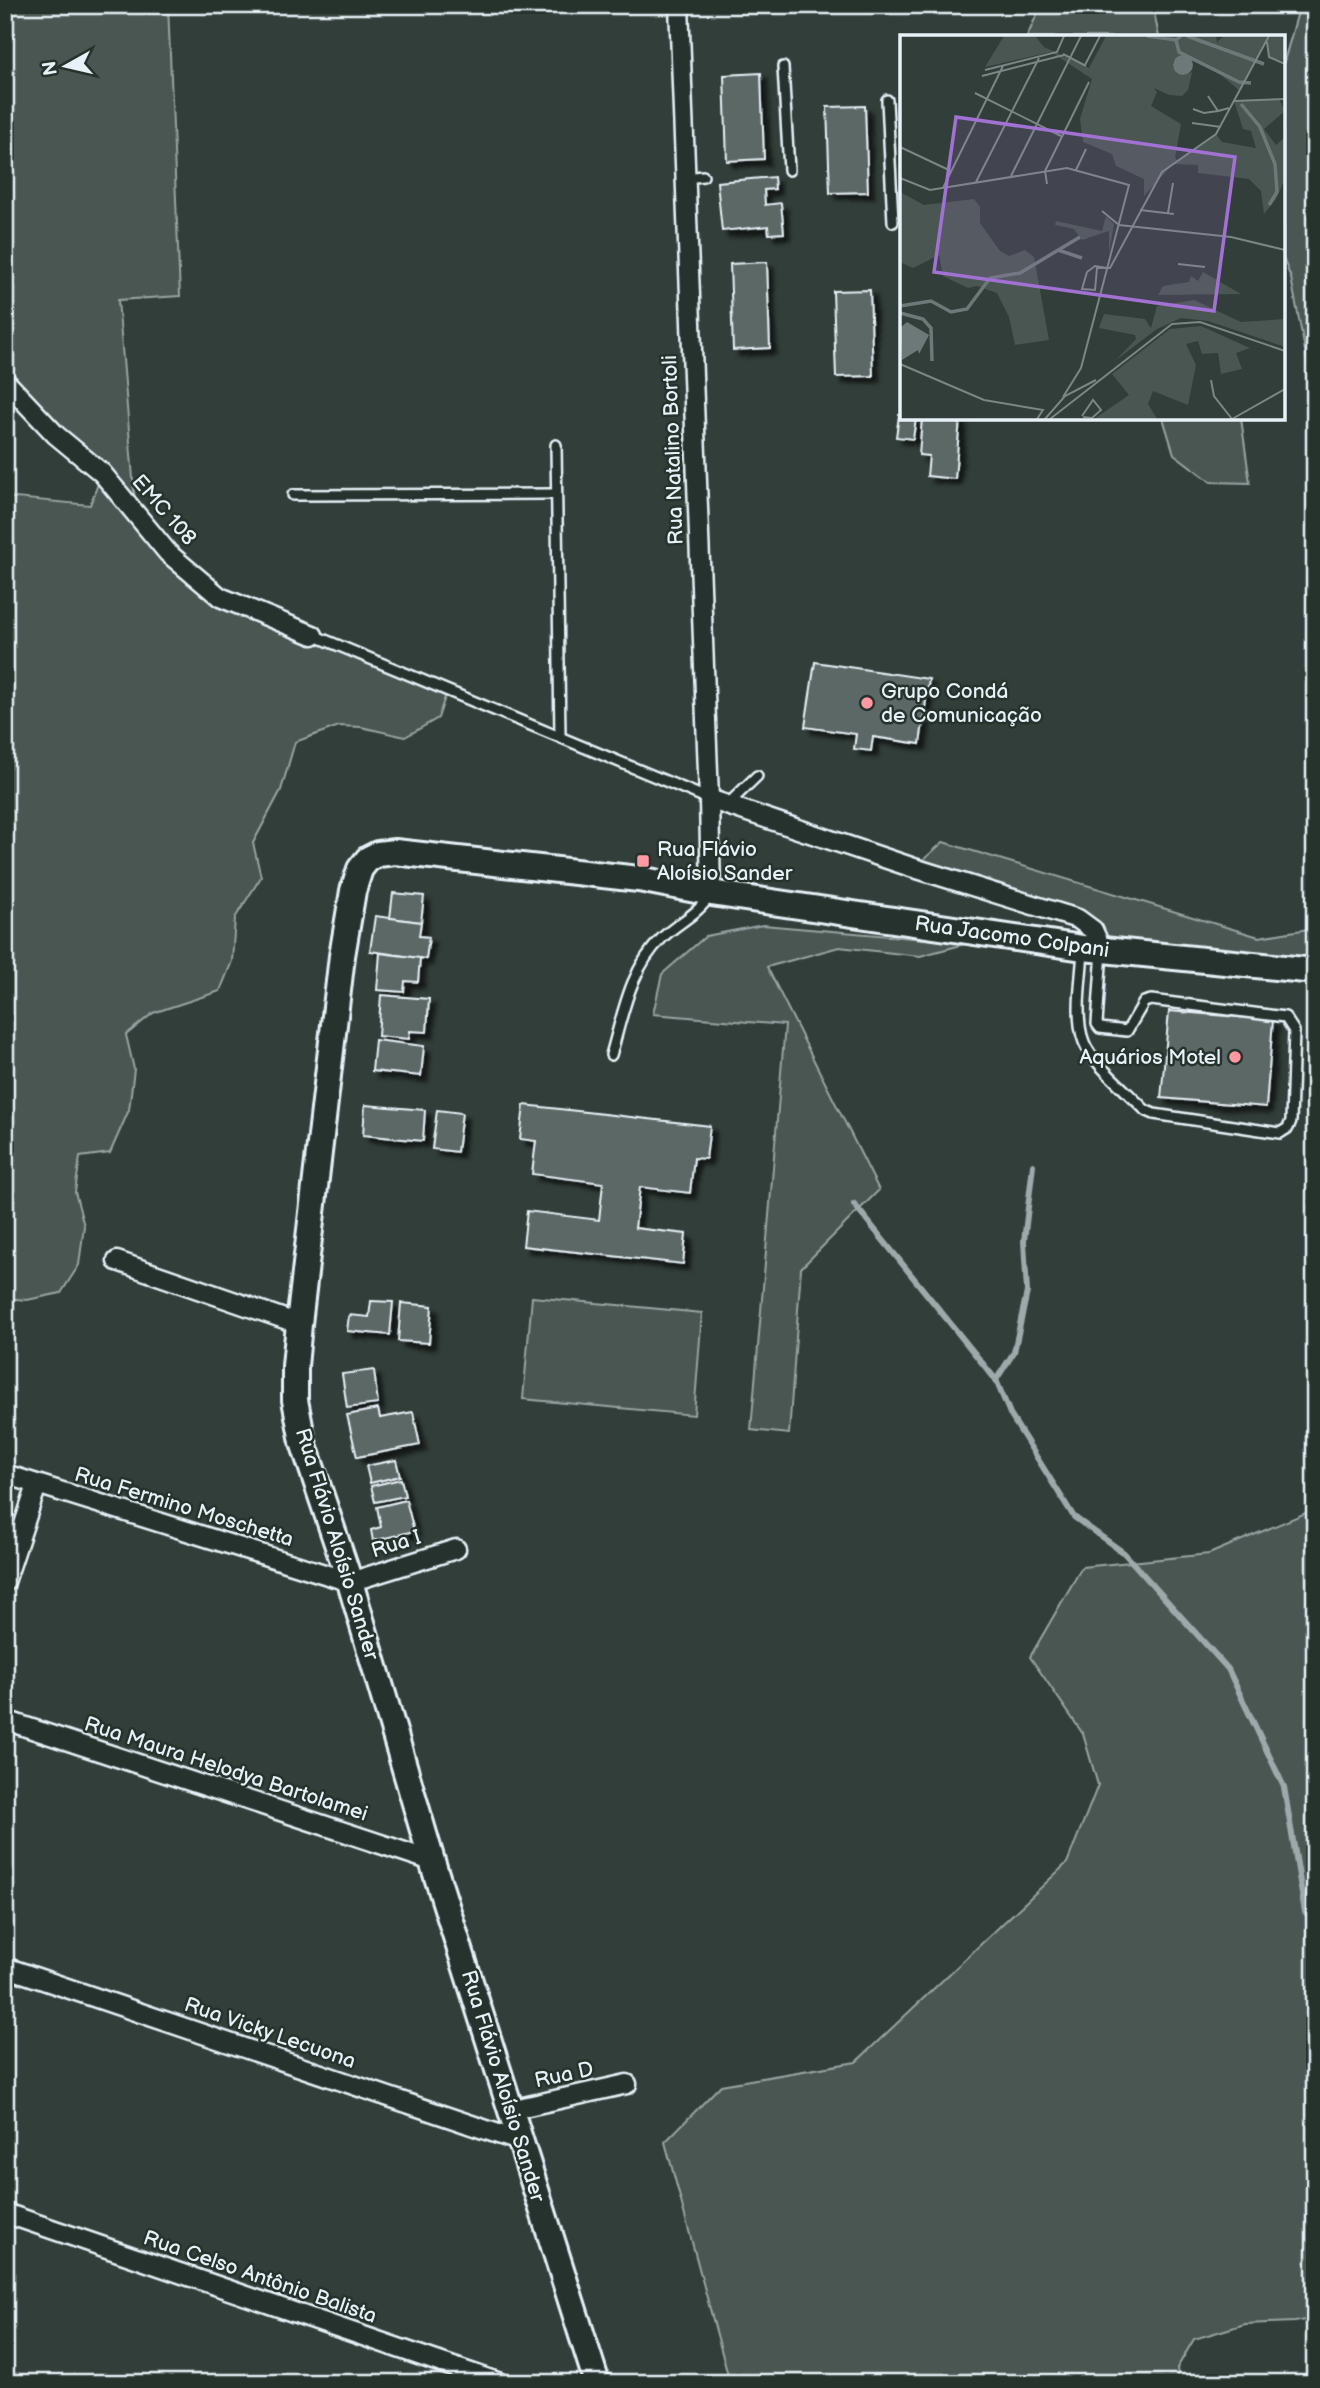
<svg xmlns="http://www.w3.org/2000/svg" width="1320" height="2388" viewBox="0 0 1320 2388" font-family="'Balsamiq Sans',sans-serif">
<defs>
<filter id="shadow"><feDropShadow dx="6" dy="6" stdDeviation="2" flood-color="#0009"/></filter>
</defs>
<rect width="100%" height="100%" fill="#323e39"/>
<filter id="ink" filterUnits="userSpaceOnUse"><feTurbulence type="fractalNoise" baseFrequency=".0143" numOctaves="2"/><feDisplacementMap in="SourceGraphic" scale="14" xChannelSelector="R" yChannelSelector="G"/><feConvolveMatrix kernelMatrix="1 2 1 2 8 2 1 2 1" color-interpolation-filters="sRGB"/></filter>
<g filter="url(#ink)">
<g fill="#495651" stroke="#98a4a4" stroke-width="2">
<polygon points="5,5 168,5 180,296 118,300 136,514 220,597 447,691 438,718 405,737 361,727 339,726 295,742 281,790 253,843 261,877 235,918 232,961 220,991 153,1013 126,1035 134,1069 129,1110 110,1153 80,1157 75,1192 84,1226 79,1265 61,1293 27,1300 5,1298 5,497 90,505 102,473 5,381"/>
<polygon points="1041,5 1155,5 1155,17 1159,37 1027,37"/>
<polygon points="1300,5 1315,5 1315,402 1291,278 1283,258 1283,65"/>
<polygon points="1163,418 1241,418 1250,483 1211,482 1174,454"/>
<polygon points="943,842 1259,937 1315,928 1313,971 1102,950 1093,930 914,868"/>
<polygon points="763,925 969,943 920,956 839,947 767,967 879,1190 801,1268 789,1434 751,1430 785,1025 653,1014 662,974 706,936"/>
<polygon points="532,1297 702,1313 694,1415 523,1399"/>
<polygon points="1315,1509 1315,2318 1295,2322 1245,2324 1194,2339 1177,2368 1179,2383 730,2383 665,2142 721,2085 856,2062 1067,1863 1098,1785 1083,1734 1030,1657 1082,1567 1209,1554"/>
</g>
<g fill="none" stroke-linecap="round" stroke-linejoin="round">
<g stroke="#9ea9ab" stroke-width="6">
<polyline points="854,1204 996,1380 1011,1416 1074,1517 1124,1553 1228,1669 1284,1787 1305,1912 1315,1920"/>
<polyline points="996,1380 1014,1352 1027,1292 1024,1241 1033,1165"/>
</g>
</g>
<g fill="#5c6865" stroke="#e8f1f8" stroke-width="2" filter="url(#shadow)">
<polygon points="761,73 764,159 727,161 724,75"/>
<polygon points="865,106 868,192 830,193 827,107"/>
<polygon points="774,177 775,189 764,190 765,205 781,203 784,233 769,234 768,226 722,231 717,182"/>
<polygon points="767,262 770,348 733,350 730,264"/>
<polygon points="870,290 873,376 836,377 833,291"/>
<polygon points="899,415 902,416 902,418 916,418 913,439 896,437"/>
<polygon points="922,418 960,418 955,479 927,476 929,456 919,455"/>
<polygon points="815,662 929,679 920,744 873,737 871,751 854,749 856,734 805,727"/>
<polygon points="393,893 424,896 421,922 390,918"/>
<polygon points="375,916 421,922 419,936 429,937 426,959 370,951"/>
<polygon points="380,953 420,958 418,982 405,981 404,992 377,990"/>
<polygon points="381,995 429,999 427,1032 410,1031 409,1039 378,1036"/>
<polygon points="1169,1011 1273,1020 1266,1107 1161,1098"/>
<polygon points="375,1040 424,1046 421,1076 372,1071"/>
<polygon points="365,1105 425,1110 423,1141 363,1135"/>
<polygon points="524,1105 710,1126 706,1159 694,1158 690,1193 640,1187 635,1228 686,1234 683,1264 523,1246 527,1211 599,1220 603,1183 532,1174 536,1141 520,1139"/>
<polygon points="437,1110 462,1113 457,1152 432,1149"/>
<polygon points="371,1301 393,1302 390,1335 347,1331 349,1315 369,1317"/>
<polygon points="401,1303 432,1306 429,1343 398,1341"/>
<polygon points="374,1370 378,1404 347,1408 342,1374"/>
<polygon points="378,1409 380,1418 413,1412 420,1445 357,1457 347,1415"/>
<polygon points="396,1460 400,1476 370,1483 366,1466"/>
<polygon points="401,1479 405,1496 375,1502 371,1486"/>
<polygon points="406,1500 414,1531 373,1541 371,1530 381,1527 377,1507"/>
</g>
<g fill="none" stroke-linecap="round" stroke-linejoin="round">
<g stroke="#e8f1f8" stroke-width="14">
<g id="lane">
<polyline points="783,67 789,170"/>
<polyline points="887,100 893,222"/>
<polyline points="686,178 703,176"/>
<polyline points="556,445 560,736"/>
<polyline points="293,495 556,494"/>
<polyline points="313,635 709,799"/>
<polyline points="727,805 757,776"/>
<path d="M1083,950C1082,975 1074,1018 1084,1042C1091,1062 1129,1093 1145,1110L1154,1114L1280,1133L1288,1128L1291,1121L1294,1031L1285,1017L1151,1000L1144,1002L1127,1031L1100,1028L1097,1024L1102,950"/>
<path d="M611,1055C623,1014 630,969 662,938C677,923 699,914 710,895"/>
</g>
</g>
<g stroke="#e8f1f8" stroke-width="23">
<g id="street">
<polyline points="679,5 709,799 711,893"/>
<polyline points="5,381 56,435 102,473 168,553 220,597 313,635"/>
<polyline points="709,799 914,868 1078,919 1093,930 1102,950"/>
<polyline points="117,1261 299,1324"/>
<polyline points="5,1474 350,1582 456,1549"/>
<polyline points="5,1582 37,1485"/>
<polyline points="5,1720 432,1861"/>
<polyline points="5,1967 519,2141"/>
<polyline points="510,2110 627,2084"/>
<polyline points="5,2213 500,2383"/>
</g>
</g>
<g stroke="#e8f1f8" stroke-width="30">
<polyline id="secondary" points="597,2383 432,1861 350,1582 303,1442 295,1400 295,1366 299,1324 342,956 353,891 360,869 368,859 378,854 395,852 639,879 711,893 1083,948 1315,971"/>
</g>
<use href="#lane" stroke="#26332d" stroke-width="9"/>
<use href="#street" stroke="#26332d" stroke-width="18"/>
<use href="#secondary" stroke="#26332d" stroke-width="24"/>
</g>
</g>
<g fill="#ff9aa2" stroke="#26332d" stroke-width="2.5">
<circle cx="867" cy="703" r="7"/>
<rect x="636" y="854" width="14" height="14" rx="3.5"/>
<circle cx="1235" cy="1057" r="7"/>
</g>
<g text-anchor="middle" dominant-baseline="central" stroke-width="5" stroke-linejoin="round" paint-order="stroke">
<g font-size="21" fill="#e8f1f8" stroke="#26332d">
<text transform="translate(673 450) rotate(-92)">Rua Natalino Bortoli</text>
<text transform="translate(164 510) rotate(49)">EMC 108</text>
<text transform="translate(1012 937) rotate(8)">Rua Jacomo Colpani</text>
<text transform="translate(184 1507) rotate(17)">Rua Fermino Moschetta</text>
<text transform="translate(337 1544) rotate(73)">Rua Flávio Aloísio Sander</text>
<text transform="translate(396 1544) rotate(-17)">Rua I</text>
<text transform="translate(226 1769) rotate(18)">Rua Maura Helodya Bartolamei</text>
<text transform="translate(270 2033) rotate(19)">Rua Vicky Lecuona</text>
<text transform="translate(564 2075) rotate(-12)">Rua D</text>
<text transform="translate(503 2086) rotate(73)">Rua Flávio Aloísio Sander</text>
<text transform="translate(260 2277) rotate(19)">Rua Celso Antônio Balista</text>
</g>
<g font-size="21" fill="#e8f1f8" stroke="#26332d" text-anchor="start">
<text x="881" y="691">Grupo Condá<tspan x="881" dy="24">de Comunicação</tspan></text>
<text x="657" y="849">Rua Flávio<tspan x="657" dy="24">Aloísio Sander</tspan></text>
<text x="1221" y="1057" text-anchor="end">Aquários Motel</text>
</g>
</g>
<g transform="translate(900 35)">
<rect width="385" height="385" fill="#323e39"/>
<path d="M104,1H135L144,12L189,33L206,1H316L317,7L324,1H385L383,26L369,22L367,6L340,56L315,35L287,23L273,26V33L284,40L292,37L288,55L282,61L269,60L254,53L257,57L251,71L281,89L275,123L278,126L316,99L322,107L356,113L351,96L343,94L334,66L379,64L385,76L364,94L376,110L385,102V144L376,164L364,179L361,156L349,144L298,138V130L273,129L244,161V144L216,131L212,119L183,107L180,84L192,44L151,17L85,32ZM0,157L24,170L74,164L80,172V188L100,216L109,221L125,215L134,222L149,305L115,310L109,282L97,258L77,251L68,253L43,241L39,220L13,233L0,227ZM206,181L214,189L209,219V196L182,205L174,194L155,190L156,186L202,196ZM303,237L341,259L258,260L263,251L289,247L291,241L298,246ZM294,265L341,287L385,284V312L308,286L281,283L257,294L216,325L236,304L235,300L199,293L204,279L245,284L251,293L257,271ZM301,291L350,313L336,318L342,334L321,339L318,318L302,319L298,306L286,309L296,330L288,370L253,356L248,369L257,384H194L229,360L212,339L270,294Z" fill="#495651"/>
<path d="M273 30a10 10 0 1 1 20 0a10 10 0 1 1-20 0ZM7,287L29,300L19,319L18,315L2,325L0,293Z" fill="#6d7978"/>
<path fill="none" stroke="#6d7978" stroke-width="3.5" d="M247,1L276,5L281,1M287,1L364,29M276,5L279,17L339,47L351,48M341,69L360,92L375,129L377,157L369,170M158,215L182,223M0,271L31,266L51,277L67,274L90,243L120,238L180,202M0,278L23,284L31,293L32,326"/>
<path fill="none" stroke="#7b8685" stroke-width="2" d="M367,7L369,22L385,29M163,19L186,31M185,30L200,1M85,35L157,17L164,1M82,41L164,20M75,58L161,101M308,61L318,76L329,73M334,66L385,64M293,74L304,78L318,76M292,88L321,92M0,112L51,136M176,135L186,114M111,141L181,1M0,143L30,155L167,133L229,150L181,333L163,362M76,147L139,23M147,149L145,136L189,47M43,153L103,31M240,175L274,179M202,176L219,190M268,178L273,148M219,190L331,202L385,215M278,229L305,232M207,233L195,231L187,237L182,254L195,255L197,233H210L262,137L316,99L369,1M0,329L84,365L143,375L137,384M311,345L314,361L332,384M182,381L193,365L201,375L192,383L183,382M145,384L165,361L196,345M150,384L272,289L300,287L385,316M332,384L385,354"/>
<path fill="#a171d3" fill-opacity="0.15" stroke="#a171d3" stroke-width="3.5" d="M56,82L335,122L314,276L34,237Z"/>
<rect width="385" height="385" fill="none" stroke="#e8f1f8" stroke-width="3.5"/>
</g>
<rect width="1320" height="2388" fill="none" stroke="#26332d" stroke-width="28"/>
<rect x="14" y="14" width="1292" height="2360" fill="none" stroke="#e8f1f8" stroke-width="2.5" filter="url(#ink)"/>
<g transform="translate(66 66) rotate(262)" stroke="#26332d" stroke-width="5" paint-order="stroke">
<path d="M0-5L12 26L0 18L-12 26Z" fill="#e8f1f8"/>
<text y="-10" font-size="19" font-weight="bold" text-anchor="middle" fill="#e8f1f8">N</text>
</g>
</svg>
